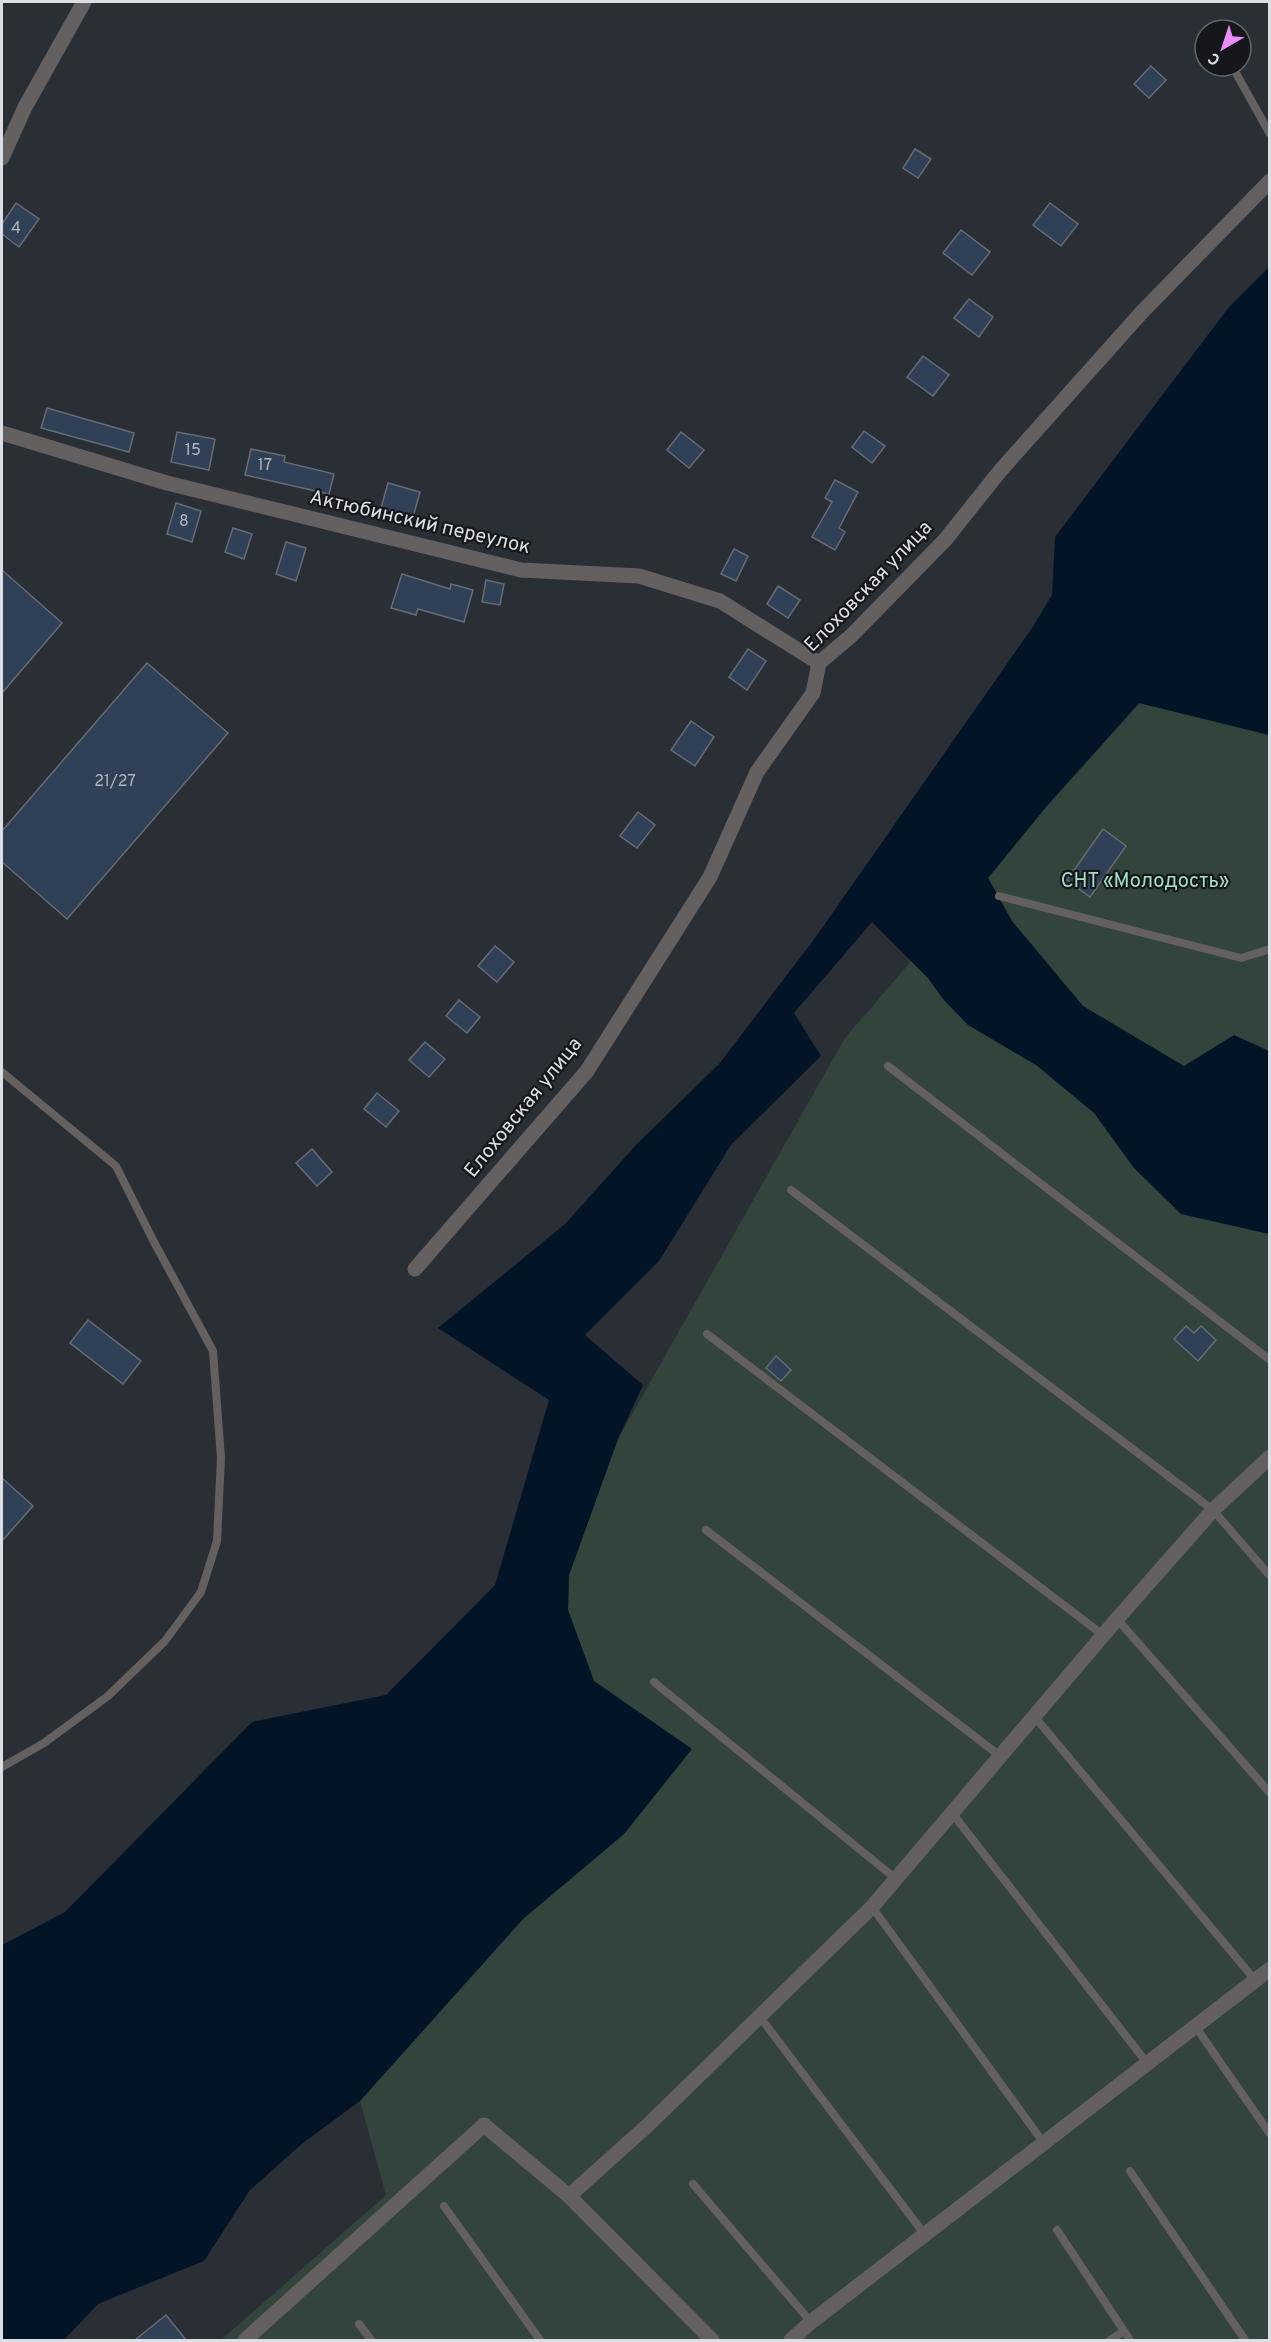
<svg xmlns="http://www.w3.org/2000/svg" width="1271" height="2342" viewBox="0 0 1271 2342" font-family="Overpass,sans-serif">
<rect width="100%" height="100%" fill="#2a2f36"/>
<polygon fill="#32443b" points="1140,703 1239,727 1269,706 1269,2340 221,2340 386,2195 360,2101 523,1919 624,1834 691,1749 594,1681 568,1610 569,1575 618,1439 845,1038 926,944 998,894 988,878 1046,807"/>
<polygon fill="#041427" points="1269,267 1269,735 1139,703 1046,807 988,878 1012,921 1083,1006 1184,1066 1234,1035 1269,1051 1269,1234 1181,1214 1134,1168 1094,1113 1036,1065 968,1025 943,999 928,978 872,922 794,1013 821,1056 731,1145 659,1261 585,1335 643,1385 618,1439 569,1575 568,1610 594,1681 692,1749 624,1834 523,1919 360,2101 303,2143 250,2190 204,2261 98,2304 64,2340 2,2340 2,1945 65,1912 252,1722 386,1695 495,1585 549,1400 438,1328 565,1224 636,1145 719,1064 815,938 1032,628 1052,595 1055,537 1229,307"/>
<g fill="#304056" stroke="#666b74" stroke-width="1.5">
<polygon points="1151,66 1166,80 1149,98 1134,84"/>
<polygon points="915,149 931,159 918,178 903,168"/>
<polygon points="16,203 39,219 19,247 2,234 2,224"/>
<polygon points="1050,203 1078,224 1061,246 1033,225"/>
<polygon points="961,230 990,252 972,275 943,253"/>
<polygon points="969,299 993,317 979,337 954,318"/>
<polygon points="923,356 949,375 933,396 907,377"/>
<polygon points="47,408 134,433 129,452 41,428"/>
<polygon points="864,431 885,446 872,463 852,447"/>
<polygon points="177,432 215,439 209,470 171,462"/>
<polygon points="681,432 704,450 689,468 667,450"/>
<polygon points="251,449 285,456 284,462 334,474 329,494 245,475"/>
<polygon points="835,480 858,492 839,528 845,532 835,550 812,537 832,502 825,498"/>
<polygon points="388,483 420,492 413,517 381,508"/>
<polygon points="176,503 201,511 192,542 167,534"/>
<polygon points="233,528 252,534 244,559 225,552"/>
<polygon points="286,542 306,548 296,581 276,574"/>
<polygon points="734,549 748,556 736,581 721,574"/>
<polygon points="2,570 62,623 2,693"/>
<polygon points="402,574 450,589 451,584 473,590 464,622 418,609 416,615 391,608"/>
<polygon points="486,580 504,584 500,605 482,602"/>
<polygon points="778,586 800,600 788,618 767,604"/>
<polygon points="748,649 766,661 747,690 729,677"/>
<polygon points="147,663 228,733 67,919 2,862 2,831"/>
<polygon points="691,721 714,737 695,766 671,750"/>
<polygon points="638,812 655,825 637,848 620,836"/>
<polygon points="1103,829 1126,846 1090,897 1067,880"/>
<polygon points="495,946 514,962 497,982 478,966"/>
<polygon points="459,1000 480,1017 467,1033 446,1016"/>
<polygon points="425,1042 445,1059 429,1077 409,1060"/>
<polygon points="377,1093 399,1111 386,1127 364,1109"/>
<polygon points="312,1149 332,1172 317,1186 296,1163"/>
<polygon points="88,1320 141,1361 123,1384 70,1343"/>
<polygon points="1186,1326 1194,1333 1201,1326 1216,1340 1198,1361 1174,1339"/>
<polygon points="776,1356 791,1370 781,1381 766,1368"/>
<polygon points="2,1478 33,1506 2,1541"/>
<polygon points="166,2315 186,2340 135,2340"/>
</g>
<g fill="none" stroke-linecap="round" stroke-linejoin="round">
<g stroke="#656060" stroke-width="8">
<polyline points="1232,66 1270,134"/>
<polyline points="999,896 1241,958 1270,949"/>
<polyline points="888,1066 1270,1360"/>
<polyline points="2,1072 116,1166 154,1242 213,1351 221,1458 217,1541 201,1592 165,1641 108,1696 44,1743 2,1767"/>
<polyline points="791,1190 1213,1510 1270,1576"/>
<polyline points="707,1334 1103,1635"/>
<polyline points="706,1530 1000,1756"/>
<polyline points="1117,1619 1270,1793"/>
<polyline points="654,1682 896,1879"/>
<polyline points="1034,1716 1255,1980"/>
<polyline points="952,1813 1147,2063"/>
<polyline points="872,1907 1043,2142"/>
<polyline points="760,2017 925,2235"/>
<polyline points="1195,2026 1270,2134"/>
<polyline points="1130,2171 1245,2340"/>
<polyline points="693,2184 811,2322"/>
<polyline points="444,2206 540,2340"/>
<polyline points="1057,2230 1130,2340"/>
<polyline points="359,2324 371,2340"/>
<polyline points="1110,2340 1124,2331"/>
</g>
<g stroke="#656060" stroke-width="15">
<polyline points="2,158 25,107 84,2"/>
<polyline points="2,433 167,483 521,570 639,576 720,601 819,663"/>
<polyline points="415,1269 587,1071 710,877 757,772 813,693 819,663 851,636 945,540 1000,471 1142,312 1270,181"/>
<polyline points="569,2196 648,2125 872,1907 1117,1619 1213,1510 1270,1457"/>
<polyline points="245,2340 484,2125 569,2196 712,2340"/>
<polyline points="791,2340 811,2322 1270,1969"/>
</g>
</g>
<g text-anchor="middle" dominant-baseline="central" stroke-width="4.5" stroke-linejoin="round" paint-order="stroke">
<g font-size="16" fill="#b0b6c0">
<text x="16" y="229">4</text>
<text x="193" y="451">15</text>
<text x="265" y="466">17</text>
<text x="184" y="522">8</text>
<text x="115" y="782">21/27</text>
</g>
<g font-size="20" fill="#dbdee3" stroke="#15171a">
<text transform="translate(420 523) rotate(13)">Актюбинский переулок</text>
<text transform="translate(869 587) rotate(-46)">Елоховская улица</text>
<text transform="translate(524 1108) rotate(-51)">Елоховская улица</text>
</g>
<g font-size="20" fill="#a4e1c4" stroke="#15171a">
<text x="1145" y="882">СНТ «Молодость»</text>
</g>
</g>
<rect width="1271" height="2342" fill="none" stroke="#dbdee3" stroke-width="6"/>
<g transform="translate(1223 48) rotate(219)"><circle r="28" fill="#15171a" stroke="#64676a" stroke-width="1.5"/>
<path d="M0-4.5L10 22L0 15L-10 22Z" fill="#ec8cfa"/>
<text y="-9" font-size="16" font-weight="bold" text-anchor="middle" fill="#dbdee3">С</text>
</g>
</svg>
